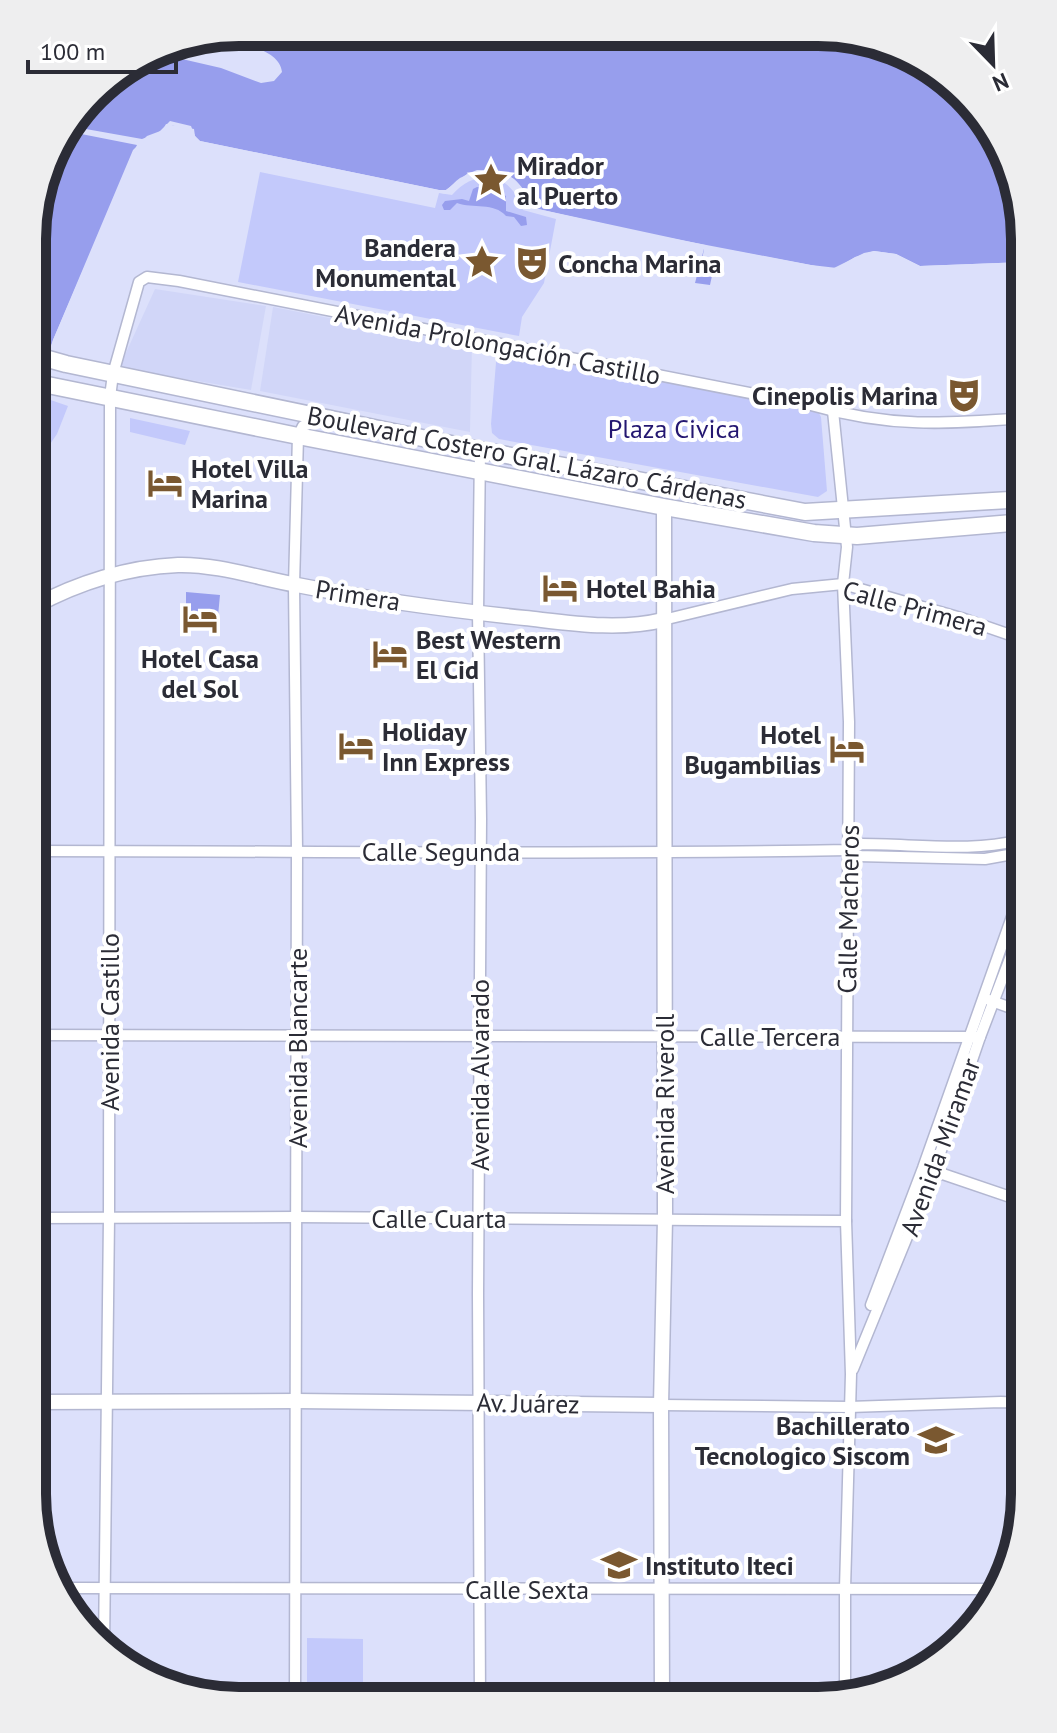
<svg xmlns="http://www.w3.org/2000/svg" width="1057" height="1733" viewBox="0 0 1057 1733" font-family="'PT Sans',sans-serif">
<rect width="100%" height="100%" fill="#dce0fb"/>
<g fill="#d1d6f8">
<polygon points="155,289 266,306 251,390 119,368"/>
<polygon points="273,307 472,346 470,432 260,391"/>
</g>
<g fill="#c3c9fb">
<path d="M260,172L435,208L439,193L452,195C478,166 512,174 523,210L556,219L544,283L522,317L519,336L238,282Z"/>
<polygon points="497,350 810,407 818,411 821,417 827,491 818,497 499,439 492,433 491,424"/>
<polygon points="42,397 68,406 57,434 33,469 33,420"/>
<polygon points="130,418 190,431 185,445 130,432"/>
<polygon points="307,1638 363,1639 363,1700 307,1699"/>
</g>
<g fill="#979eed">
<path d="M239,32L858,36L944,75L1009,160L1025,239V262L920,266L896,254L874,251L864,253L832,269L718,248L710,285L695,283L705,245L538,209C528,204 527,192 519,184C504,167 479,167 460,178C455,181 451,187 446,190H439L200,141L195,136L194,129L166,124L163,130L147,136L133,150L53,340L33,400L34,212L54,147L102,84L160,48L182,59L221,68L261,83L274,81L282,72C279,47 236,44 215,37Z"/>
<path d="M477,187L492,188L506,196V211L526,217L527,225L521,226L514,217L506,216C494,202 473,209 457,203L450,210H444L442,205L445,201L462,199L469,201L473,189Z"/>
<polygon points="186,592 220,595 218,616 186,615"/>
</g>
<polygon fill="#dce0fb" points="170,121 191,126 195,136 200,141 439,190 446,190 467,174 477,170 494,170 514,179 525,192 533,208 538,209 649,234 811,265 837,268 855,257 874,251 896,254 920,266 1025,262 1025,265 919,268 893,256 877,253 861,257 839,271 718,251 715,263 702,260 704,249 536,213 530,210 511,182 493,174 478,174 468,178 446,194 199,144 191,138 189,130 171,125 160,137 145,140 137,152 57,341 37,402 33,404 53,340 137,145 66,131 69,126 142,139 158,133"/>
<g fill="none" stroke-linecap="round" stroke-linejoin="round">
<g stroke="#b3b7d1" stroke-width="13">
<g id="minor">
<polyline points="833,411 847,547 843,584 849,722 846,1221 851,1374 845,1589 845,1696"/>
<polyline points="663,620 792,589 843,584 961,618 1025,640"/>
<polyline points="848,850 857,856 985,859 1025,852"/>
<path d="M33,851C305,851 577,855 848,850L862,844C916,844 973,853 1025,839"/>
<polyline points="989,1000 1025,1013"/>
<polyline points="33,1035 980,1037"/>
<polyline points="928,1169 1025,1202"/>
<polyline points="32,1218 296,1217 846,1221"/>
<polyline points="871,1305 923,1168 1025,880"/>
<polyline points="853,1369 934,1171 980,1037 1025,919"/>
<polyline points="661,1405 849,1407 1001,1402 1025,1403"/>
<polyline points="59,1588 994,1589"/>
<path d="M104,1647L109,1218L110,397L113,374L139,282L147,277L179,281L811,405C890,428 945,424 1025,418"/>
<polyline points="295,1699 297,851 294,585 298,436 303,426 321,420"/>
<polyline points="480,1700 478,1294 481,819 478,613 480,450"/>
</g>
</g>
<g stroke="#b3b7d1" stroke-width="17">
<g id="major">
<path d="M33,607C77,583 128,567 178,565C217,564 258,578 297,585C372,600 449,610 525,618C570,623 618,631 663,620"/>
<polyline points="32,1402 296,1401 661,1405"/>
<polyline points="662,1701 661,1405 665,1219 664,507"/>
</g>
</g>
<g stroke="#b3b7d1" stroke-width="19">
<g id="highway">
<polyline points="34,355 66,364 480,450 805,512 1025,499"/>
<polyline points="33,382 298,436 664,507 814,533 857,536 1025,522"/>
</g>
</g>
<use href="#minor" stroke="#fff" stroke-width="10"/>
<use href="#major" stroke="#fff" stroke-width="14"/>
<use href="#highway" stroke="#fff" stroke-width="16"/>
</g>
<defs>
<g id="sight-bare" transform="scale(2.76)"><path d="M0-6L1.8-2.2L6-1.7L2.9 1.2L3.7 5.4L0 3.3L-3.7 5.4L-2.9 1.2L-6-1.7L-1.8-2.2Z" fill="#7a5830" stroke="#fff" stroke-width="2.5" paint-order="stroke"/></g>
<g id="theatre-bare" transform="scale(2.76)"><path d="M-5-5.5Q0-4 5-5.5V0Q5 5 0 6Q-5 5-5 0ZM-3.3-2.5H-1v1.5H-3.3ZM1-2.5H3.3v1.5H1ZM-2.8 1Q0 5.5 2.8 1Z" fill="#7a5830" stroke="#fff" stroke-width="2.5" paint-order="stroke"/></g>
<g id="hotel-bare" transform="scale(2.76)"><path d="M-6-4.5h1.5V1H6V5H4.5V3h-9V5H-6ZM-4 0a1.8 1.8 0 1 1 3.6 0ZM.5 0V-2.5h3Q6-2.5 6 0Z" fill="#7a5830" stroke="#fff" stroke-width="2.5" paint-order="stroke"/></g>
<g id="university-bare" transform="scale(2.76)"><path d="M0-5L7-2L0 1L-7-2ZM-4 1L0 2.5L4 1V4Q0 6-4 4Z" fill="#7a5830" stroke="#fff" stroke-width="2.5" paint-order="stroke"/></g>
</defs>
<g fill-rule="evenodd">
<use href="#sight-bare" x="491" y="180"/>
<use href="#sight-bare" x="482" y="262"/>
<use href="#theatre-bare" x="532" y="263"/>
<use href="#theatre-bare" x="964" y="395"/>
<use href="#hotel-bare" x="165" y="483"/>
<use href="#hotel-bare" x="560" y="588"/>
<use href="#hotel-bare" x="200" y="619"/>
<use href="#hotel-bare" x="390" y="654"/>
<use href="#hotel-bare" x="356" y="746"/>
<use href="#hotel-bare" x="847" y="749"/>
<use href="#university-bare" x="936" y="1440"/>
<use href="#university-bare" x="619" y="1565"/>
</g>
<g text-anchor="middle" dominant-baseline="central" stroke-width="8" stroke-linejoin="round" paint-order="stroke">
<g font-size="26" font-weight="bold" fill="#2b2c36" stroke="#fff" text-anchor="start">
<text x="517" y="165">Mirador<tspan x="517" dy="30">al Puerto</tspan></text>
<text x="456" y="247" text-anchor="end">Bandera<tspan x="456" dy="30">Monumental</tspan></text>
<text x="558" y="263">Concha Marina</text>
<text x="938" y="395" text-anchor="end">Cinepolis Marina</text>
<text x="191" y="468">Hotel Villa<tspan x="191" dy="30">Marina</tspan></text>
<text x="586" y="588">Hotel Bahia</text>
<text x="416" y="639">Best Western<tspan x="416" dy="30">El Cid</tspan></text>
<text x="200" y="658" text-anchor="middle">Hotel Casa<tspan x="200" dy="30">del Sol</tspan></text>
<text x="382" y="731">Holiday<tspan x="382" dy="30">Inn Express</tspan></text>
<text x="821" y="734" text-anchor="end">Hotel<tspan x="821" dy="30">Bugambilias</tspan></text>
<text x="910" y="1425" text-anchor="end">Bachillerato<tspan x="910" dy="30">Tecnologico Siscom</tspan></text>
<text x="645" y="1565">Instituto Iteci</text>
</g>
<g font-size="26" fill="#2b2c36" stroke="#fff">
<text transform="translate(498 344) rotate(11)">Avenida Prolongación Castillo</text>
<text transform="translate(527 457) rotate(11)">Boulevard Costero Gral. Lázaro Cárdenas</text>
<text transform="translate(358 595) rotate(9)">Primera</text>
<text transform="translate(915 608) rotate(15)">Calle Primera</text>
<text x="441" y="851">Calle Segunda</text>
<text transform="translate(848 909) rotate(-89)">Calle Macheros</text>
<text transform="translate(109 1022) rotate(-90)">Avenida Castillo</text>
<text x="770" y="1036">Calle Tercera</text>
<text transform="translate(297 1048) rotate(-90)">Avenida Blancarte</text>
<text transform="translate(479 1075) rotate(-90)">Avenida Alvarado</text>
<text transform="translate(664 1104) rotate(-90)">Avenida Riveroll</text>
<text transform="translate(940 1147) rotate(-70)">Avenida Miramar</text>
<text x="439" y="1218">Calle Cuarta</text>
<text transform="translate(528 1403) rotate(1)">Av. Juárez</text>
<text x="527" y="1589">Calle Sexta</text>
</g>
<g font-size="26" fill="#241771" stroke="#fff">
<text x="674" y="428">Plaza Civica</text>
</g>
</g>
<path d="M0 0H1057V1733H0ZM239 46H818A193 193 0 0 1 1011 239V1494A193 193 0 0 1 818 1687H239A193 193 0 0 1 46 1494V239A193 193 0 0 1 239 46Z" fill="#eeeeef" fill-rule="evenodd"/>
<path fill="none" stroke="#2b2c36" stroke-width="10" d="M239 46H818A193 193 0 0 1 1011 239V1494A193 193 0 0 1 818 1687H239A193 193 0 0 1 46 1494V239A193 193 0 0 1 239 46Z"/>
<g transform="translate(993 64) rotate(157)" stroke="#ffffff" stroke-width="6" paint-order="stroke">
<path d="M0-6L14 30L0 20L-14 30Z" fill="#2b2c36"/>
<text y="-12" font-size="22" font-weight="bold" text-anchor="middle" fill="#2b2c36">N</text>
</g>
<path d="M28 60v12h148v-12" fill="none" stroke="#2b2c36" stroke-width="4"/>
<text x="40" y="60" font-size="24" fill="#2b2c36" stroke="#ffffff" stroke-width="6" paint-order="stroke">100 m</text>
</svg>
